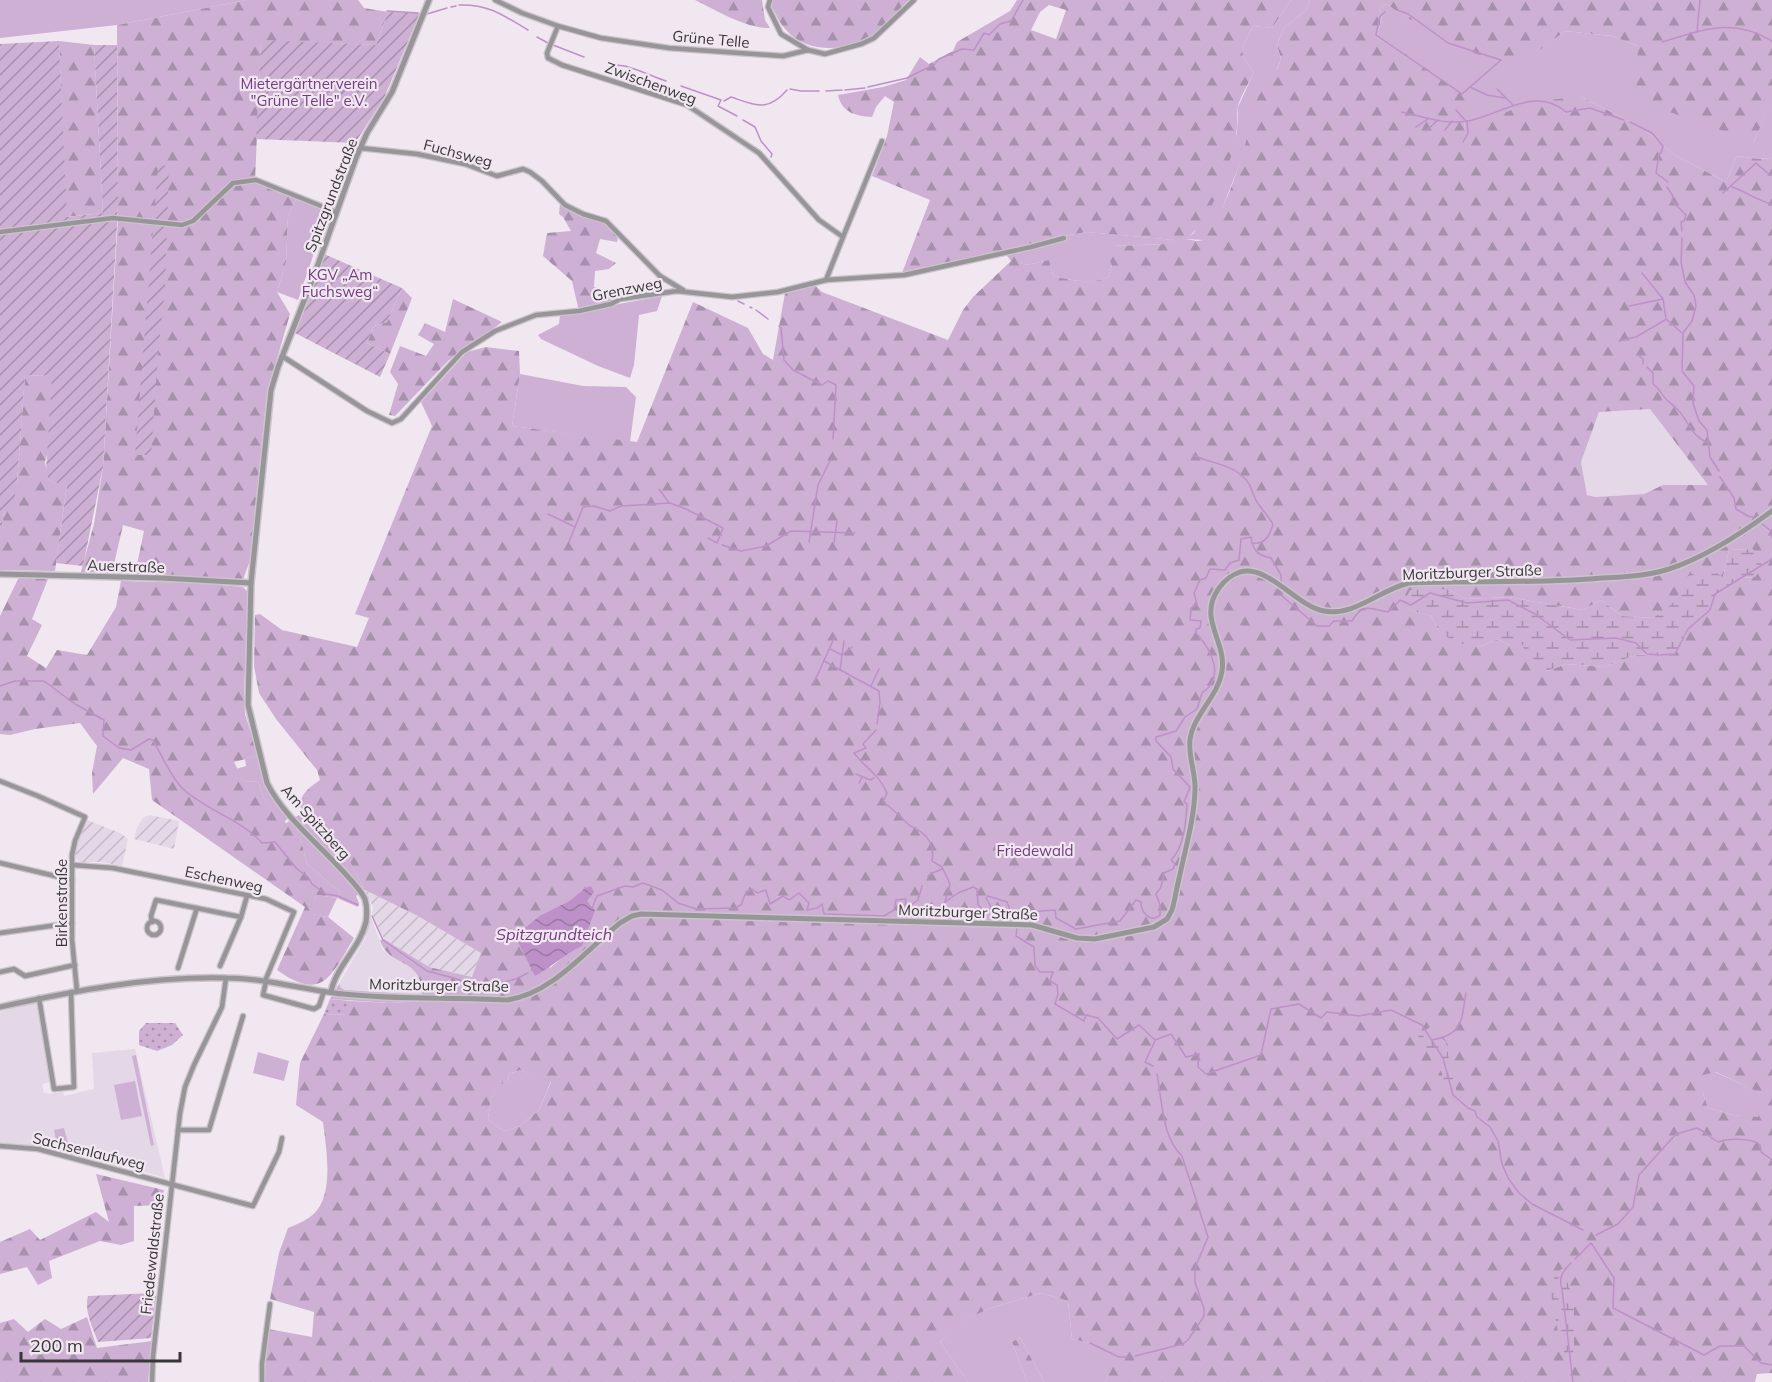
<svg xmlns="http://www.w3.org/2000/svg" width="1772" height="1382" viewBox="0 0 1772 1382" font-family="Mulish,sans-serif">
<defs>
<pattern id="industrial-furrows" width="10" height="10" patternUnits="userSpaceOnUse" patternTransform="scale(1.5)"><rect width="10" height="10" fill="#e4d7e7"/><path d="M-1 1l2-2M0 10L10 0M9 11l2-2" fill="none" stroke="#c4b9c7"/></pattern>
<pattern id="forest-firs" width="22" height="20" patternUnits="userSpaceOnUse" patternTransform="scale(1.5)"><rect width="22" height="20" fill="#cdb0d3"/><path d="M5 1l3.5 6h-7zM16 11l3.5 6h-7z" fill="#a790ac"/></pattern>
<pattern id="wetland-marsh" width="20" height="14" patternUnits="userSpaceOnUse" patternTransform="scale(1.5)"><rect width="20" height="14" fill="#cdb0d3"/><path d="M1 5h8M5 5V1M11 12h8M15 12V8" fill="none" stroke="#a790ac"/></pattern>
<pattern id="park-dots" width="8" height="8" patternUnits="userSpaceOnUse" patternTransform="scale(1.5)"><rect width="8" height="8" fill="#cdb0d3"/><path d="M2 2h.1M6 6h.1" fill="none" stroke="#a790ac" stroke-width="1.8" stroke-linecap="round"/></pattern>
<pattern id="garden-furrows" width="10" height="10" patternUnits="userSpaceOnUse" patternTransform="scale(1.5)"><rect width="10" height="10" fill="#cdb0d3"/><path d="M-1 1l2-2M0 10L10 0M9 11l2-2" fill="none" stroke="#a790ac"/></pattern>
<pattern id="water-waves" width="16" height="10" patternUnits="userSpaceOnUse" patternTransform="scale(1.5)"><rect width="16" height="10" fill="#be90c8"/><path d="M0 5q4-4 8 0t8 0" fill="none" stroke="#9b76a3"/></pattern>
</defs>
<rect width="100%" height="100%" fill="#f0e7f1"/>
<g fill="#e4d7e7">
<polygon points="1650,409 1709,486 1663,485 1644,494 1595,497 1587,495 1581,462 1599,412"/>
<polygon points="371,917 383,950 415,970 422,982 423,995 345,990 341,988 339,984 365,939"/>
<polygon points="37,1002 50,1082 42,1084 44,1093 49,1094 63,1092 64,1096 94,1089 92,1053 135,1049 165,1178 126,1166 122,1167 48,1149 0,1143 0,1012"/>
</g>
<g fill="url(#industrial-furrows)">
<polygon points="149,815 179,821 174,849 134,839 137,827 143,818"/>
<polygon points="87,820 120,833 128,839 122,866 102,862 80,862 76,859 75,854 81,830"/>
<polygon points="365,890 418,916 481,953 473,977 429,967 384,939 372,914 373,907"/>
</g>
<g fill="#cdb0d3">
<polygon points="0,0 247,0 117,25 0,38"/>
<path d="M1291,0H1310L1306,10L1284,28L1277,45L1281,59L1216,224L1204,240L1185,239L1194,233L1237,133L1238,107L1254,72C1236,50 1242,50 1253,26L1272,28Z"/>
<polygon points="1386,4 1407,17 1533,54 1565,31 1612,36 1638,46 1754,142 1770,103 1772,104 1772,158 1759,159 1737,156 1726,182 1676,156 1642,128 1582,97 1496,118 1464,131 1465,116 1377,35 1382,17 1379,9"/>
<polygon points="296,199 328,212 298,300 277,292 286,262 288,217"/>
<path d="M1087,232L1175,240L1167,244L1112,246V265L1108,278C1090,283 1071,282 1053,275L1049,260L1026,265L1021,263L1024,248L1063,236Z"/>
<polygon points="662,296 657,311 639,315 634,365 630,378 598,366 541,339 538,335 559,324 560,315"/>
<polygon points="520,374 583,386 626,387 636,397 630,442 512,426"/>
<path d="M258,756C266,783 270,795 288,817L284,823L264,799L258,781L244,782L236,769L246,766L245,759Z"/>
<polygon points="305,811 344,851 365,890 356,896 359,903 358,907 337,898 328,917 311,914 316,895 337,898 340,892 307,864 301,840 285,824"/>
<polygon points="339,984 341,988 345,990 423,995 422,1001 390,1003 330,999"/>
<polygon points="258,1052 289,1061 284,1081 253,1073"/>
<polygon points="136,1055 154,1145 151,1146 132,1056"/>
<polygon points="520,1070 551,1081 539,1110 520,1126 505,1131 499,1128 488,1119 491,1099 500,1083 508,1082 509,1074"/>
<polygon points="1715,1072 1765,1095 1758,1118 1733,1115 1708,1108 1703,1093 1703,1074"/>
<polygon points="135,1081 142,1116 121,1120 114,1085"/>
<polygon points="64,1128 69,1147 58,1150 54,1130"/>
<polygon points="1041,1293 1068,1301 1072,1339 1090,1343 1119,1357 1105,1382 1044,1382 1020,1337 1012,1342 1027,1382 968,1382 940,1342 959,1322 991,1308"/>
</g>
<g fill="url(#forest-firs)" fill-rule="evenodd">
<polygon points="247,0 358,0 364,8 388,12 376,45 261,41 255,181 296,199 288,217 286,262 277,292 290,314 270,383 266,403 250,560 243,580 135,574 144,531 123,525 112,573 81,572 94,524 103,467 118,218 117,25"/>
<path d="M695,0H762L765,20L770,28C744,28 718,11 695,0Z"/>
<path d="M773,0H909C897,11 886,26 872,36C847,52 807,54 786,30C780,24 776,14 771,6Z"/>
<path d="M1017,0H1291L1272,28L1253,26C1242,50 1236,50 1254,72C1249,83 1241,95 1238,106C1236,115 1238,126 1236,135C1231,165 1211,221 1186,239L1197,241L1204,240C1237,192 1248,132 1263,77L1277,70L1281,59L1277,45L1284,28L1306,10L1310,0H1772V104H1770L1754,142L1636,100L1638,46L1612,36L1565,31L1533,55L1500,62L1449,44L1386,4L1379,9L1382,17L1377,34L1469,98L1470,112L1465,116L1464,130L1533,101L1582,97L1642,128L1676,156L1726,182L1737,156L1759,159L1772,158V1373L1757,1374L1755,1382H1105L1118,1357L1090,1343L1072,1339L1068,1301L1041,1293L991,1308L960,1322L940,1342L968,1382H264L268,1329L312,1337L314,1312L270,1299L279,1253L288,1228C295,1225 303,1222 310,1217C336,1199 326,1148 323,1122L296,1105L300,1063L324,1014L345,1015L351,1001L390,1003L422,1001C425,954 389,970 380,940L384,939L429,967L472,977L481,953L418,916L365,890L344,851L299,806C302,792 309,788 320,780L317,770L276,719L259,693L254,666L255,615L260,614L282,630L357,647L369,618L355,614L432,426L421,402L467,352L486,347L519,351L520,374L512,426L637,442L693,302L748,328L763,354L773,360L785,293L815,285L822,292L948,340L963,310L973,297L1011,261L1004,252L902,273L930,200L872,176L887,136L894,102L885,96L876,107L872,117C856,116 842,113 838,95L883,87L906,80L920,57L929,64L953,51L957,42L1010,11ZM1049,5L1066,10L1056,39L1031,30L1040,12ZM1087,232L1174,240L1167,244L1112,246L1108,258L1112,265L1108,278C1090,283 1071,282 1053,275L1049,260L1026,265L1021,263L1025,248L1063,236ZM1650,409L1708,485H1663L1644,494L1595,497L1587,495L1581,462L1599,412ZM1753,549L1755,577L1743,578L1715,594L1710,610L1688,629L1685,637L1660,655H1636L1604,667L1566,664L1547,671L1523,645H1509L1498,639L1479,647L1440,633L1431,616L1408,609L1416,598L1448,589L1466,599L1509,597L1583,610L1601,600L1622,616L1653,618L1674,604L1681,592L1723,577L1729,550ZM585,888L586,901L593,907L582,946L568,953L550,968L541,915L569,901ZM520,1070L551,1082L539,1110L520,1126L505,1131L499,1128L488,1119L491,1099L500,1084L508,1082L509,1074ZM1716,1072L1764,1095L1758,1117L1733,1115L1708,1108L1703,1093V1075Z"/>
<polygon points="59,41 94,45 103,213 66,217"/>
<polygon points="560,204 604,223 618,236 617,242 600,239 596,253 616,263 609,269 595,271 594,287 617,295 620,299 611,304 579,311 572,281 543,256 547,233 571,231 563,217 559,214"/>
<polygon points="402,288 412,298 390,354 367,343 374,326 387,322"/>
<polygon points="453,299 502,322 448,361 395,416 389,415 398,384 390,372 400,346 426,356 434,344 418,335 425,323 445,332"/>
<polygon points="25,375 53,376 48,451 45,462 48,479 53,482 67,484 55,571 0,570 0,525 2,525 4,510 17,484"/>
<path d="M19,577L48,579L32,619L42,625L27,656L46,668L57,650L87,655L116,607L121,581L200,583L243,587L248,592L244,695L245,714L258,756L234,762L244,782L258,781L264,799L301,840L307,864L340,892L337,898L316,895L312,914L328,917L354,938C331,975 324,1003 277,970L305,907L152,800L149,769L123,758L93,794L92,773L97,746L80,723L35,729L10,735L0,734V616Z"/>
<polygon points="96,1174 164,1190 162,1205 134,1206 134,1241 121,1245 100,1241 49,1261 52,1278 38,1285 27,1267 0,1274 0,1242 30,1229 40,1240 96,1212 109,1222"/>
<polygon points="87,1317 97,1348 152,1341 148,1382 0,1382 0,1323 14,1319 28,1332 45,1319 61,1329"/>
<polygon points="1020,1337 1044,1382 1027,1382 1012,1342"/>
</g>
<g fill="url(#wetland-marsh)">
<path d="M1753,549L1763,567L1755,577L1743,578L1716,594L1710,610L1688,629L1675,654L1636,655L1604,667L1566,664L1547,671L1524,650L1523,645H1509L1498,639L1479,647L1458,643L1440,633L1431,616L1407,609L1416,598L1407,596L1410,590L1448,589L1466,599L1509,597L1583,610L1601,600L1622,616L1653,618C1672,605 1679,600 1685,578L1707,567L1723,577L1729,550Z"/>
<path d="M1430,1027L1446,1042L1451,1072L1458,1096L1454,1100C1446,1092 1444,1075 1438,1064C1432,1053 1421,1047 1418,1035Z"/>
<path d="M1563,1268H1567L1569,1270L1567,1281L1572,1294L1574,1304V1350L1570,1363C1562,1357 1550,1299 1551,1287C1552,1279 1557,1272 1563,1268Z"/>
</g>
<g fill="url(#park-dots)">
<polygon points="330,999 351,1001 346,1015 324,1014"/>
<polygon points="146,1023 175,1023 183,1035 172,1045 157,1051 139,1045 139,1031"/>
</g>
<g fill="url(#garden-furrows)">
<polygon points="388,12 420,13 384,98 355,143 256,139 261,40 376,45"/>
<polygon points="59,41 67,217 103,213 94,45 117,45 118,207 103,467 83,566 56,563 67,485 53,482 48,479 46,471 52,376 25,375 17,484 12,511 4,511 2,525 0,525 0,44"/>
<polygon points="158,165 169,166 165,287 158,355 151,455 135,455"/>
<polygon points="324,254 402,288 387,322 374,326 367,343 390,354 380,377 295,333 312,292"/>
<path d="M153,1293L156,1296L151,1338L98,1342C93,1328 84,1311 88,1296Z"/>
</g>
<path fill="url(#water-waves)" d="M591,886L594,892L587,901L595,910L582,946C565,954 551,967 535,976L515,936L541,915L569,901L585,888Z"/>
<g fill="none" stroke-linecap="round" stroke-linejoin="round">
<g stroke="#be90c8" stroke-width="1.5">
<path d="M459,5C488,4 503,15 528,30"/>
<polyline points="451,7 456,6"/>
<polyline points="1397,10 1408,14 1448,43 1501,60 1470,87"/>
<polyline points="387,11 418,13"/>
<polyline points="1385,12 1380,16 1376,35 1462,94 1470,87 1487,95 1504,98"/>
<polyline points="427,14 447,8"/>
<polyline points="1697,32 1700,0"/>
<polyline points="537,37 548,43"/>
<path d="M1662,42C1703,30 1732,17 1772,41"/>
<polyline points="553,45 584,57"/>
<polyline points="936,62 939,59 962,49 974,50 984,33 989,35 1000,24 1011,21 1023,0"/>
<path d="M613,66C624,62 653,77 666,81"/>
<polyline points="681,86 721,100 718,106 737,116"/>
<polyline points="868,87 907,78 935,64"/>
<polyline points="790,89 801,91 819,91"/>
<polyline points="1497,89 1513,105"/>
<polyline points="845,90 865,88"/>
<polyline points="826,91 842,90"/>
<path d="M724,101L731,97C755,105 767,113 787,90"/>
<polyline points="1456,110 1465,120"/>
<path d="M1402,112C1423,117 1446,125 1468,121C1500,115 1536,85 1566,112"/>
<polyline points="1566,112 1590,108 1624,120"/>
<polyline points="743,120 755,127 761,141 772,154 771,157"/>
<polyline points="1630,122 1652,133 1663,146 1661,153 1659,154 1656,173 1668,182"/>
<polyline points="1416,127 1428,119"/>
<polyline points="1445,130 1452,121"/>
<polyline points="1426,131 1438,120"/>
<polyline points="1463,142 1468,133 1467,121"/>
<polyline points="1667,187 1673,196 1672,201 1686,215 1684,221 1681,222 1682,231"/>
<path d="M1732,187C1747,192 1756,200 1772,204"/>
<polyline points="1723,193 1756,163 1770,175 1772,175"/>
<polyline points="1682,238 1681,262 1685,282 1694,295 1696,306 1692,321 1683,333 1682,371 1694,386 1693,403 1699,421 1707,430 1710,457 1719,471"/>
<polyline points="1642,273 1663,299 1666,319 1682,333"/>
<polyline points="738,301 744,304"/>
<polyline points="1629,306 1663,299"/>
<polyline points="750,307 752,308"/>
<polyline points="756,310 768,319"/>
<polyline points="779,326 781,328 784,360 793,370 822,385 828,381 836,385 833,439"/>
<polyline points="1619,341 1636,337 1665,320"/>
<polyline points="1637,354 1643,359 1643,364"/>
<path d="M1647,367L1653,373V384C1659,388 1658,389 1662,394C1666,401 1674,405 1679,411C1688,421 1693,438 1707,442"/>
<path d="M1193,455C1211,464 1234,464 1247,481C1252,487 1253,496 1257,502C1262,510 1270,517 1273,525C1269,536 1265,545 1252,543"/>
<polyline points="1720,477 1734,498 1736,509 1748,516 1757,518"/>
<polyline points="659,489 669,503"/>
<polyline points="548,514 575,527 583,507 594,506 610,511 621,506 670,503 686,509 723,528 717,543 708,538"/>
<polyline points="1762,524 1770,530 1772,537"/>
<polyline points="569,542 575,527"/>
<polyline points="809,542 818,485 830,461"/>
<polyline points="834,543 837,521"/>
<polyline points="722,545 741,551 766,546 791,531 855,533"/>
<path d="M1282,589V596L1317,626H1329L1334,621H1352C1363,602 1370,609 1388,612L1400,600L1411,605L1430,593L1467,603L1508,600L1535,614L1570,640L1616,638L1636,643L1647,654L1660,655L1675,654L1688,629L1710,610L1715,594L1772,559"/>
<polyline points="830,649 842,655 852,647"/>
<polyline points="824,661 879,691 880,702 877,724"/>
<polyline points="840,670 844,641"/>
<polyline points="813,685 835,636"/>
<path d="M0,686L15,681H44L75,704L104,720L103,736L119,748L131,750L149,739L153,740C161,754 171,777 182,788C205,810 241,819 262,843L275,842L297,869L308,877L312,884L326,894L338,896L358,905"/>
<polyline points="871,686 879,669"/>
<path d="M876,730L863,744L866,748L854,753C865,768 878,773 887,793L883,802C893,809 900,816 909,825C912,828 917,828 921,832C931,839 934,849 932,861L942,867L950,884L945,902"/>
<polyline points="856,774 870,780 874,778"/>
<polyline points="859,783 862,777"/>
<polyline points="928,877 930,874 942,869"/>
<polyline points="905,904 911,905 918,900 922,886"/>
<path d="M592,908L597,896L625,886L633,887L643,883L662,890L678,903L696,909L735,908L741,905L746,892L752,889L757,893L766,890L770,904L783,896L789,900L799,893L809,903L807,910L817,908L822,904L824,914L884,916L894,910L896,900L906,899L905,908L915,917L924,914L937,918L945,902L958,893L973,887L977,889L978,904L981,909L989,911L991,907L986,898L988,896L1007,902L1010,910L1018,918L1029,912L1055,910L1056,918L1076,929L1120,921L1136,900L1141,902C1141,912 1150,924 1160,915V905L1156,894L1161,887L1164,873L1173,869L1175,864L1171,860C1184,848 1186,821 1187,804L1184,802L1190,787L1173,769L1171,757L1156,741V737L1176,731L1185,717L1197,709L1202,693C1226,677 1211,649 1196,633V629L1200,628L1201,621L1190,620L1191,608L1197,604L1194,593L1200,580L1206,578L1210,569L1225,570L1230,563L1239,560L1241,539L1251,537C1253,551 1257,555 1271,558L1281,575V585"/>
<polyline points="372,916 383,940 427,971 457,979 469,984 492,985 516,979 528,973"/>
<polyline points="1017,928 1016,936 1034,947 1035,966 1040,972 1053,972 1050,981 1057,985 1058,994 1055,1004 1084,1021 1086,1015 1098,1018 1117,1039 1139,1025 1155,1040 1171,1034 1186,1057 1199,1054 1198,1067 1206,1074 1261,1055 1271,1009 1299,1004 1321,1018 1327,1012 1359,1016 1391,1010 1422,1025 1443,1058 1453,1095 1468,1108 1475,1111 1477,1117 1490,1127 1498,1141 1502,1164 1508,1178 1519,1193 1532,1204 1583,1230"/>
<path d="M1432,1040C1464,1034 1461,1021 1466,993"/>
<polyline points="1153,1066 1145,1062 1155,1041"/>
<path d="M1596,1235L1618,1224L1633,1207L1639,1175L1676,1134L1697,1128C1706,1132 1711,1139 1719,1142C1729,1138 1753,1138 1760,1145L1761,1152L1772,1160"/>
<polyline points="1575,1259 1591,1243 1614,1278 1613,1308 1704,1355 1720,1346 1744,1346 1761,1363 1772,1365"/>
<path d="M1571,1263C1563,1271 1558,1278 1562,1289L1573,1382"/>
<polyline points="1090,1343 1119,1357 1127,1357"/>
<path d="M1135,1356L1183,1344L1188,1340L1204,1316V1309L1195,1282V1268L1208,1237L1182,1156C1162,1138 1162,1100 1157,1074"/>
</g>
<g stroke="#cbc4cc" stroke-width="7">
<g id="minor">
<polyline points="495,0 522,13 558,26 601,38 669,48 783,56 808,50 825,54 861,44 874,38 914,0"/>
<polyline points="770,0 768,7 781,34 808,50"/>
<polyline points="558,26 547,53 548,58 562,65 687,105 759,153 819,220 843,237 826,280"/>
<polyline points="360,148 417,154 465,164 497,176 523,169 530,172 542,181 565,205 583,214 606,221 660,276 683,290"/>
<polyline points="0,232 113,218 182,225 193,221 233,183 256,180 336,212"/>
<polyline points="843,237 882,141"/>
<polyline points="282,356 367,411 392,423 401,419 462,352 495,331 536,315 579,311 611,304 620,299 677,291 732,297 778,292 826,280 904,275 1031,247 1064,238"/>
<polyline points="0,781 38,796 85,817 75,841 72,855 72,940 77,991"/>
<polyline points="0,863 72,880"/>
<polyline points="73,865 113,868 266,899 294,912 265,981"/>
<circle cx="154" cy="928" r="7"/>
<polyline points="152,922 151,916 156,900 241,917"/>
<polyline points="0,933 72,923"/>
<polyline points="220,966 241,917 247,896"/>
<polyline points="178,968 197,908"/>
<polyline points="0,972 14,969 25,976 75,965"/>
<polyline points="266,981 263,995 314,1009 319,1006 324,991"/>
<polyline points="39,998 54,1089 74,1087 71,992"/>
<polyline points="178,1130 209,1130 243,1016"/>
<polyline points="0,1146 38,1149 253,1206 279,1152 282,1138"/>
<polyline points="152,1382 153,1356 180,1113 185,1087 194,1065 222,1007 226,978"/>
<polyline points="262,1382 262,1364 270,1304"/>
</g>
</g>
<g stroke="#cbc4cc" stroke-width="8">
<g id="tertiary">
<polyline points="0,574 161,578 251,583"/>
<path d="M331,992C336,966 360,948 366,922C367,915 367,906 365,899C359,887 348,877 339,867C315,841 283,815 267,783L248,705L251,583L271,390L278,367L315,273L356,158L367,133L392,92L429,0"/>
<path d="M0,1007C74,991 149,976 226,978C266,978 304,990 343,994C398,1000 453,997 507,1000C552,994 586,950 620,923L632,916L641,914L1032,925L1077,938L1095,939L1154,927L1167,919L1172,910C1175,900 1176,890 1179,879C1185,849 1194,821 1195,790C1196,773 1188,757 1190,740C1193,715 1218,697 1222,671C1227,641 1197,619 1219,588C1224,581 1231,575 1240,572C1268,564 1296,606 1324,611C1354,617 1381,589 1409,583C1473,580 1537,584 1601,578C1623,577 1647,576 1669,569C1704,558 1742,533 1772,511"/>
</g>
</g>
<use href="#minor" stroke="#989599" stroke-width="4.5"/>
<use href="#tertiary" stroke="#989599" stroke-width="5"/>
</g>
<g text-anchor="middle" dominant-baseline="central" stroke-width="4.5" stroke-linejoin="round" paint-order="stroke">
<g font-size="15" fill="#39363a" stroke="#f0e7f1">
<text transform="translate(711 39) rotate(5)">Grüne Telle</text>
<text transform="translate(651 83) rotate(20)">Zwischenweg</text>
<text transform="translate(458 153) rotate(15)">Fuchsweg</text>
<text transform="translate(331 195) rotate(-69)">Spitzgrundstraße</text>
<text transform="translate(627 289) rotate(-11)">Grenzweg</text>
<text transform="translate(126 566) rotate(2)">Auerstraße</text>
<text transform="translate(1472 572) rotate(-2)">Moritzburger Straße</text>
<text transform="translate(316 822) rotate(48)">Am Spitzberg</text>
<text transform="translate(224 879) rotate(12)">Eschenweg</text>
<text transform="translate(61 903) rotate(-90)">Birkenstraße</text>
<text transform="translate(968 912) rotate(2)">Moritzburger Straße</text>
<text transform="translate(439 985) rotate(1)">Moritzburger Straße</text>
<text transform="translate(89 1151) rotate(14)">Sachsenlaufweg</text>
<text transform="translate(152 1254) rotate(-84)">Friedewaldstraße</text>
</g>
<g font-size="15" fill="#733b80" stroke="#f0e7f1">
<text x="309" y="83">Mietergärtnerverein<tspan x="309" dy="17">"Grüne Telle" e.V.</tspan></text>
<text x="340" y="274">KGV „Am<tspan x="340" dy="17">Fuchsweg“</tspan></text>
<text x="1035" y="850">Friedewald</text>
</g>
<g font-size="16" font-style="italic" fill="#743c81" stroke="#f0e7f1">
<text x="554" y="934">Spitzgrundteich</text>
</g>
</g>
<path d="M21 1352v9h159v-9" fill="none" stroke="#39363a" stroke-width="3"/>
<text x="30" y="1352" font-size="18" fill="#39363a" stroke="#f0e7f1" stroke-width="4.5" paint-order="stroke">200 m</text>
</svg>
